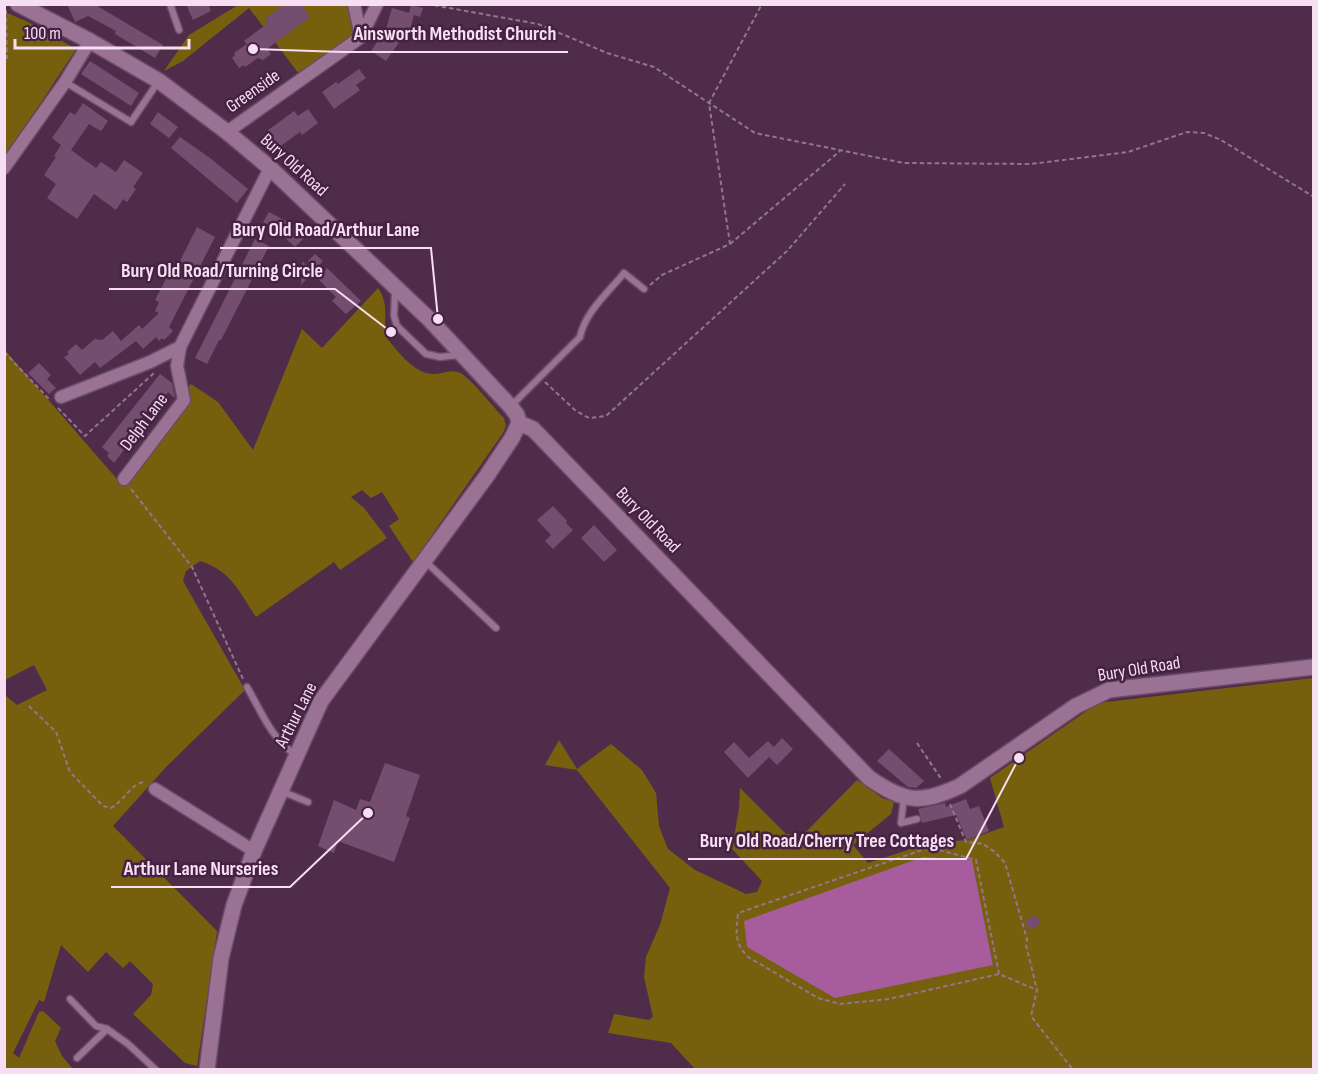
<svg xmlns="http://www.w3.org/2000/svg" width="1318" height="1074" viewBox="0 0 1318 1074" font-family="'Sofia Sans Condensed',sans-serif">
<rect width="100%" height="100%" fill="#502c4b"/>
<g fill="#77600d" fill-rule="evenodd">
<polygon points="238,5 285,5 265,19 280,39 301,5 348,5 353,32 352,36 299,74 249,8 183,61 164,71 189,35"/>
<polygon points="5,12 28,22 76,49 40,104 5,154"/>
<path d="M378,288C389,303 384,319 385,336C397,350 414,375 435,374C444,374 452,368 462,374C472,380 494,408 504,418L506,426L503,433L413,562L389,526L399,519L382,492L371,498L362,490L351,497L364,508L387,538L340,570L334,562L256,617C239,592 232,571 200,561L186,571L183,581L245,690L166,767L113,826L217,931L197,1066L185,1063L133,1014L151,995L153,984L130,961L123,968L106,952L88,972L61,945L44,1002L39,1000L13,1053L19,1058L39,1012L43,1011L61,1028L55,1041L62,1056L73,1069H5V695L17,705L47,690L34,665L5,680L4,349L123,486L191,384L218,402L253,450L302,329L322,348Z"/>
<path d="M1313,678V1069H695L671,1043L608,1033L614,1014L649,1020L653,1017L644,977L646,957L660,925L670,888L577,770L545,765L559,740L577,769L611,744L642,770L656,793L659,826L668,849L695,870L746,894L757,892L762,881L732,849L739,808L740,788L786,834L802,836L857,780L882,798L894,802L891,814L853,845L868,863L929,843L968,840L1004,827L990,778L1098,703ZM971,860L993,965L747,947L745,921Z"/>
</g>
<polygon fill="#a65c9d" points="923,857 972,860 993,965 835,998 747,947 744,921"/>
<g fill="#744e6f">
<polygon points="67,4 97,4 99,7 163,45 155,58 115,34 116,31 88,16 75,22"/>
<polygon points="186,4 208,4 211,11 193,20"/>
<polygon points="285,4 301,4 310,17 267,49 271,54 263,60 258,58 245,67 244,65 239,68 232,58 235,55 234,53 247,44 244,41 268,23 265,19"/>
<polygon points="411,5 423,8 420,17 414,15 410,30 402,28 398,44 386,61 371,51 386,29 392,8 409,13"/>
<polygon points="90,61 139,93 131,106 81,74"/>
<polygon points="359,69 366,78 356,85 360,90 334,109 322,92 336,82 338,84"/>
<polygon points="83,103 108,121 101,131 89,124 71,150 96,168 101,162 116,172 124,160 143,173 133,187 136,189 127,202 123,199 116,210 94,194 77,219 47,198 56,184 44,175 56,157 54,156 61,145 52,138 70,112 75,115"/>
<polygon points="308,109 318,123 302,135 300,132 279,147 267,131 294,111 298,116"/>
<polygon points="158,112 178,127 169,138 150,124"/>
<polygon points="180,137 210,158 248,189 237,203 171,148"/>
<polygon points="269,212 298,227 307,235 295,247 284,237 286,234 263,222"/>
<polygon points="197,227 215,237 169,327 173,331 164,340 162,338 159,341 156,337 143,349 136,341 100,368 95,362 80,375 64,357 69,354 67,352 76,344 82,350 95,339 102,340 113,331 121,341 139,325 142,329 159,313 155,311 159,302 155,300 168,275 172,277"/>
<polygon points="255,239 269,246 221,340 219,340 207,364 195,358"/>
<polygon points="315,254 323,261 316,269 308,261"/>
<polygon points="302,262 323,273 327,268 361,301 346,314 332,301 336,297 312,273 301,285"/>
<polygon points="39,363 51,375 47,379 56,388 49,394 28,373"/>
<polygon points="160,374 172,383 175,398 168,392 158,405 154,402 120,446 124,450 114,463 107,456 109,453 102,447"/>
<polygon points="553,506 567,521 566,523 573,530 553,549 545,541 551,535 537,520"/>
<polygon points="594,525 617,550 604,562 581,538"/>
<polygon points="782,738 793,749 777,765 769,757 748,778 724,752 734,742 749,758 768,741 774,747"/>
<polygon points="889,749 924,781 916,788 908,787 877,761"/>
<polygon points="385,763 420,775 406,816 410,818 394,862 338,841 334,853 318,846 334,800 356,810 360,799 370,802"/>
<polygon points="966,799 970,809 979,806 989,831 967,840 956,815 922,823 918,809 945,803 946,807"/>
<polygon points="1036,915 1041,924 1029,930 1025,920"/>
</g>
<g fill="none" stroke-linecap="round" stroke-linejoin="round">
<g stroke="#6a4c67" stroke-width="9">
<g id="service">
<polyline points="170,4 179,30"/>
<polyline points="65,82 131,122 158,82"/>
<polyline points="395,290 394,316 397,326 426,354 440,357 459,355"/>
<path d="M512,405L580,337C585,312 608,293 624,273L644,289"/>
<polyline points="425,561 496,628"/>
<path d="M247,687C261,711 272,740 296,755"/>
<polyline points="281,791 308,802"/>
<polyline points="904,797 901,823 917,819"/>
<polyline points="70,999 96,1026 107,1029 128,1044 156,1070"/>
<polyline points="77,1058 107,1029"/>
</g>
</g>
<g stroke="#6a4c67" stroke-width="15">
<g id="minor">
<polyline points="361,37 377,4"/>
<polyline points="227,132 361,37 354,4"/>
<polyline points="4,168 65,82 90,41"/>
<polyline points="61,397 150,362 180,347 270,168"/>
<polyline points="124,479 184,400 177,366 180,347"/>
<polyline points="155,789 254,851"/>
</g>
</g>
<g stroke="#6a4c67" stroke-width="18">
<path id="tertiary" d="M519,423L533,429L869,778C905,802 919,805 960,786L1076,706L1109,690L1314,667"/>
</g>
<g stroke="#6a4c67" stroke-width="18">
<polyline id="secondary" points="18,4 90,41 159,81 227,132 270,168 429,319 511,407 517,415 519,423 512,438 486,477 321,701 254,851 234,905 221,958 207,1070"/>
</g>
<g stroke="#93758f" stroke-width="2" stroke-dasharray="4.5 3" stroke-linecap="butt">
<polyline points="427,4 538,24 607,53 654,67 755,133 904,163 1031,164 1128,152 1187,132 1204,133 1221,140 1314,197"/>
<polyline points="6,10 7,59"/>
<polyline points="730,244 840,151"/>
<polyline points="650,285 662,275 730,244 709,103 762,4"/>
<polyline points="4,352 50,400"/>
<polyline points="545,382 576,411 589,418 606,416 787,251 845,184"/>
<polyline points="58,408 85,436 154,373"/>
<polyline points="131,489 192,567 243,679"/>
<path d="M29,706L56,732L70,772L103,806L111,808C124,801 131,783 145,782"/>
<polyline points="917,743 942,780"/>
<polyline points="950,804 966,842 983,844 995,852 1005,863 1027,939 1026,945 1037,990 1031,1016 1073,1070"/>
<path d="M999,974L976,860L932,848L922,850L738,913C736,931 734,943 748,957L818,998L840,1004L889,999L999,974L1037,990"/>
</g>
<use href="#service" stroke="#9a7294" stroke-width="6"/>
<use href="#minor" stroke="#9a7294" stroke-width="12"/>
<use href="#tertiary" stroke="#9a7294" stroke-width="15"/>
<use href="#secondary" stroke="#9a7294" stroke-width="15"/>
</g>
<g text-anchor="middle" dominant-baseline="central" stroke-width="5" stroke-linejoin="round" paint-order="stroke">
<g font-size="18" fill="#f6dff2" stroke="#452241">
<text transform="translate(253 91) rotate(-35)">Greenside</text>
<text transform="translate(294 165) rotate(42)">Bury Old Road</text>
<text transform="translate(144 422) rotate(-53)">Delph Lane</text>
<text transform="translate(648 520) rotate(46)">Bury Old Road</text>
<text transform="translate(1139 669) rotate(-9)">Bury Old Road</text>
<text transform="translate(296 715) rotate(-63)">Arthur Lane</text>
</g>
</g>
<path fill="none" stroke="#f6dff2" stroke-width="2" d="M253 49L342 52H568M438 319L431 248H220M391 332L335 289H109M1019 758L966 859H688M368 813L290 887H111"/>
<g fill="#f6dff2" stroke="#452241" stroke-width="2">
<circle cx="253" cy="49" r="6"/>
<circle cx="438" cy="319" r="6"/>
<circle cx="391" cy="332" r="6"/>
<circle cx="1019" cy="758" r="6"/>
<circle cx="368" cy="813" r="6"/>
</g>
<g font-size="20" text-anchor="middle" font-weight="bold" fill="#f6dff2" stroke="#452241" stroke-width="5" stroke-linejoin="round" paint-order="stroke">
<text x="455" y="40">Ainsworth Methodist Church</text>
<text x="326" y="236">Bury Old Road/Arthur Lane</text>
<text x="222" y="277">Bury Old Road/Turning Circle</text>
<text x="827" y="847">Bury Old Road/Cherry Tree Cottages</text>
<text x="201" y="875">Arthur Lane Nurseries</text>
</g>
<rect width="1318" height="1074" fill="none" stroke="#f6dff2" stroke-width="12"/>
<path d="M15 39v9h174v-9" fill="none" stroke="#f6dff2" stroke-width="3"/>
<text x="24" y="39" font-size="18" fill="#f6dff2" stroke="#452241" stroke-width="4.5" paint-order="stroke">100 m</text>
</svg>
